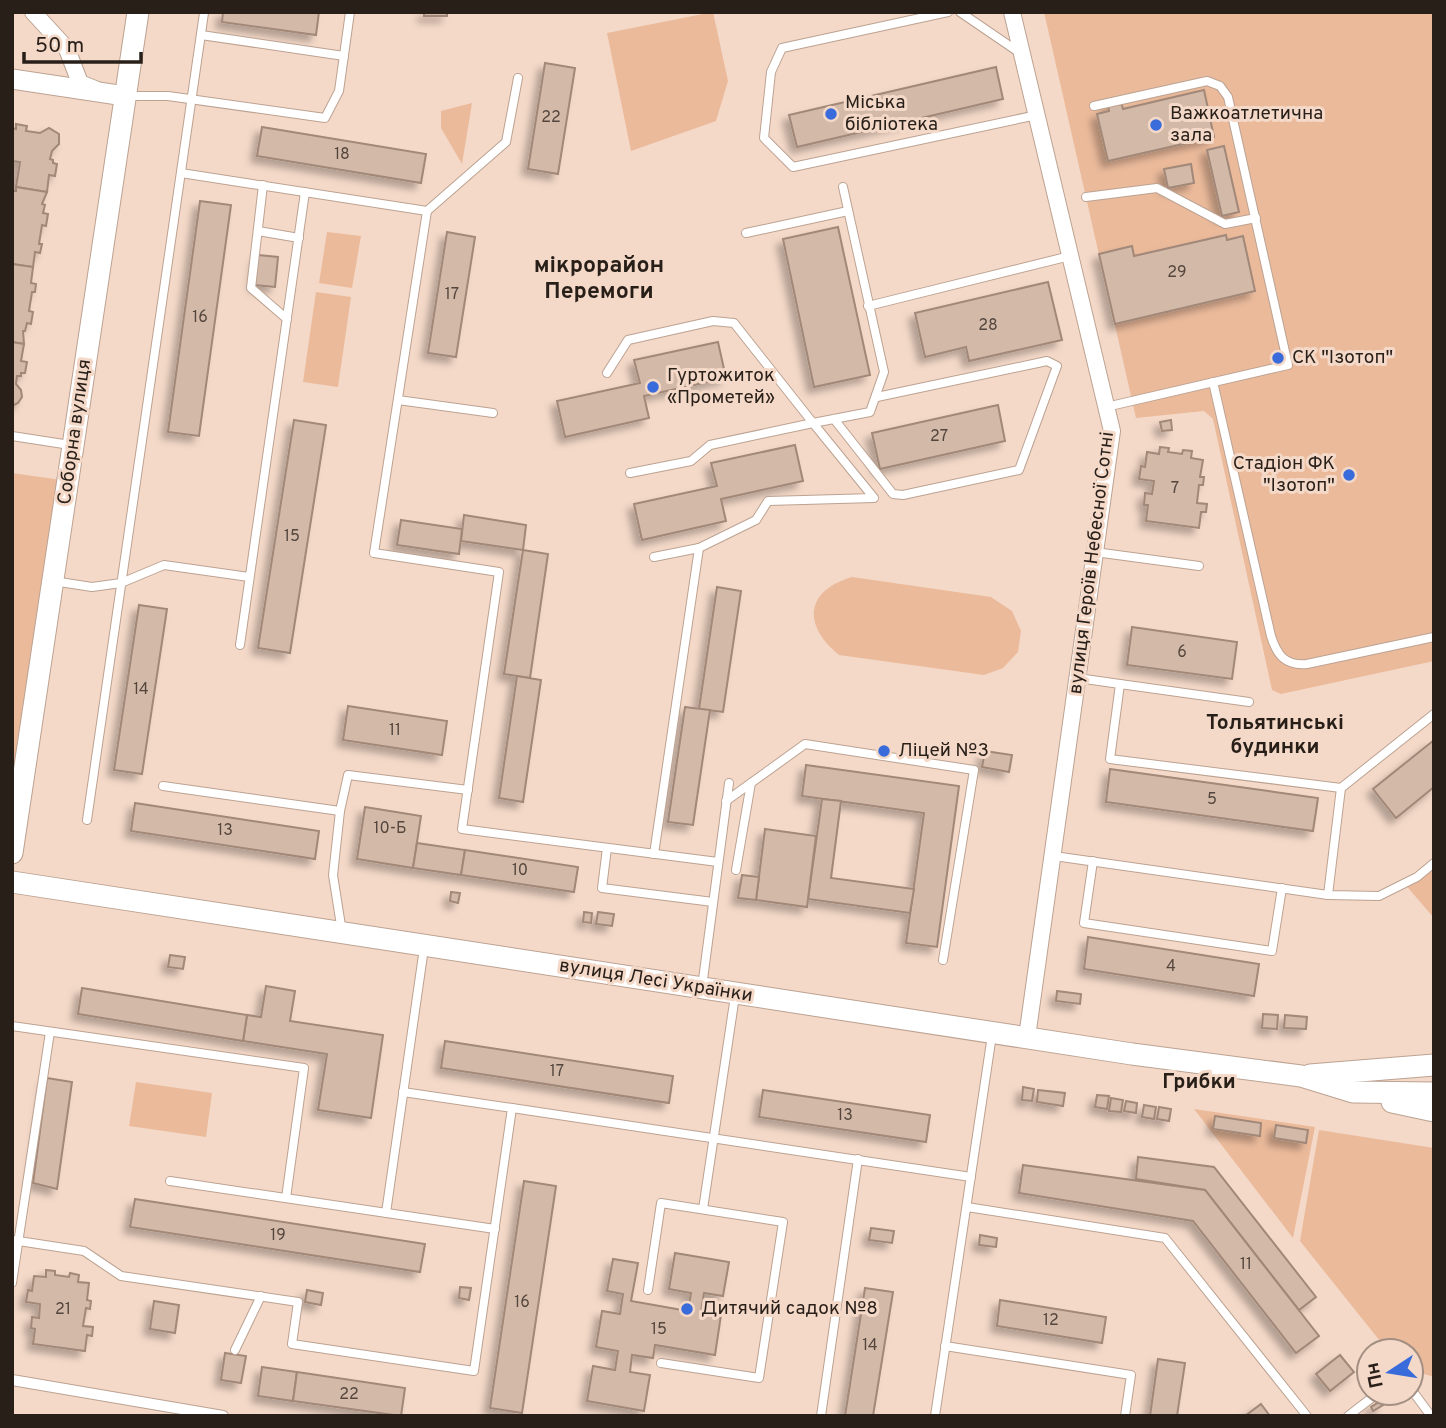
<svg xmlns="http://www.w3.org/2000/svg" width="1446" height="1428" viewBox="0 0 1446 1428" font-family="Overpass,sans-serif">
<defs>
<filter id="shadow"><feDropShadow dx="-6" dy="6" stdDeviation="3.5" flood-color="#0004"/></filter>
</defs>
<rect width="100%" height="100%" fill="#f4d9c8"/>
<g fill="#ebba9b">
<polygon points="713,12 728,81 716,121 631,151 607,33"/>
<polygon points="1044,12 1434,12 1434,661 1281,694 1272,690 1213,419 1204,411 1136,418"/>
<polygon points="472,103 462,164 441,128 441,111"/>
<polygon points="327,232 361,236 352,288 319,283"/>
<polygon points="316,292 351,297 338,387 303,382"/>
<polygon points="12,473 68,481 12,852"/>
<path d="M852,577L991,597L1012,611L1021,631L1018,652L1003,668L984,675L839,655C803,626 804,591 852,577Z"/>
<polygon points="1434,859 1434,918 1403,882"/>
<polygon points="136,1082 212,1093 206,1137 129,1126"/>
<polygon points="1194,1109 1315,1127 1293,1238"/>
<polygon points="1319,1130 1434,1148 1434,1377 1411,1370 1411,1351 1388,1351 1300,1241"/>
</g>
<g fill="#d3b9a8" stroke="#a18878" stroke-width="2" filter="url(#shadow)">
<polygon points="223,12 319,12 316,35 222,22"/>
<rect x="424" y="12" width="23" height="4"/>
<polygon points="545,63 575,68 558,174 528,169"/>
<polygon points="996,67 1003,99 797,147 789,115"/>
<polygon points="1204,90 1214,137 1108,161 1097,114 1109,111 1108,105 1121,102 1123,109"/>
<polygon points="16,124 27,126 26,131 40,133 49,128 59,134 59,144 52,151 50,159 53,160 53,163 57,164 55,176 49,175 47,192 16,187 20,162 12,161 12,128 16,129"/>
<polygon points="262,127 426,154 421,183 257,156"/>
<polygon points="1224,146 1239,212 1222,216 1207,150"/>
<polygon points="1191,164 1194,183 1168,188 1164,169"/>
<polygon points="16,187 47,192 42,204 45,205 43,213 48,214 46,226 42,225 39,244 42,244 40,253 35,252 33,267 12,264 12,191 16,191"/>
<polygon points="200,201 231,205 199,436 168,432"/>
<polygon points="838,227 870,375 814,387 783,239"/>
<polygon points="447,232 475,237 456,357 428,353"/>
<polygon points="1226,235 1227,240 1243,236 1255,291 1115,324 1099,254 1132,246 1134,256"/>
<polygon points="258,255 278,257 275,287 255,285"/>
<polygon points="12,264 33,267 31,283 36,284 35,292 32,292 29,311 33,312 31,324 27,323 25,331 23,331 24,344 12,342"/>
<polygon points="1048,282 1062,340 969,361 966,347 925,357 915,313"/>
<polygon points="12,342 24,344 21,361 27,362 25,373 21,373 21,376 17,376 16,384 21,390 22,397 18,403 12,406"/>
<polygon points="718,342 726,378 644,396 649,418 565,437 557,401 640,383 634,360"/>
<polygon points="998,405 1005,441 880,469 872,433"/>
<polygon points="294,420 326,425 290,653 258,648"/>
<polygon points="1171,420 1172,430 1162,431 1160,422"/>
<polygon points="795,445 803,481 721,499 726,521 642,540 634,504 717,486 711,463"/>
<polygon points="1160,447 1169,448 1168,452 1182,454 1183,450 1192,451 1191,458 1203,460 1200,477 1204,477 1203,485 1199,485 1197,503 1207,504 1206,512 1201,512 1199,528 1146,521 1148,505 1144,505 1145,493 1152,494 1154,481 1139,479 1141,466 1145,467 1147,452 1159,454"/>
<polygon points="464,515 526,525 523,550 461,541"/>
<polygon points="401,520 462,529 459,554 397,545"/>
<polygon points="523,550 548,554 530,678 504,674"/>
<polygon points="717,587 741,591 723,712 699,709"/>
<polygon points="139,605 167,609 142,774 114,770"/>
<polygon points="1132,627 1237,642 1232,679 1127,665"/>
<polygon points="517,676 541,680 523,802 499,798"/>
<polygon points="348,706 447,721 442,755 343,740"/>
<polygon points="685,707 710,710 693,825 668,822"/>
<polygon points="1434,740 1434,787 1396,818 1373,789"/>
<polygon points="985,751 1012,755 1009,772 982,767"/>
<polygon points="806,765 959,786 937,947 906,943 924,813 802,796"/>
<polygon points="1110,769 1318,798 1313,831 1106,802"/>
<polygon points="822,799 841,801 831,878 914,889 910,913 808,899"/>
<polygon points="135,803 319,831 315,859 131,831"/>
<polygon points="365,807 421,816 413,868 357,859"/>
<polygon points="765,829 816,836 807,907 756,900"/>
<polygon points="417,843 465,850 461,875 413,868"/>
<polygon points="465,850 578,867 574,892 461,875"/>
<polygon points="742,875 759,877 756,900 738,898"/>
<polygon points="451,892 460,893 458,903 450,901"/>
<polygon points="584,912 592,913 591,923 583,922"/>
<polygon points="598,912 614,914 612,926 596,924"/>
<polygon points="1088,937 1259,964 1254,996 1084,969"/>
<polygon points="170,955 185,957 183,969 168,967"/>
<polygon points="266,986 295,991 290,1021 383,1035 371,1118 318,1110 327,1054 243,1041 247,1015 261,1017"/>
<polygon points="82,988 247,1015 243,1041 78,1014"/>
<polygon points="1057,991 1081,994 1080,1004 1056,1001"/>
<polygon points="1263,1014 1278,1015 1277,1029 1262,1028"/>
<polygon points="1285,1015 1307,1017 1306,1029 1284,1028"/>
<polygon points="445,1041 673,1076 669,1103 441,1068"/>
<polygon points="47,1078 72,1082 57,1189 33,1183"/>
<polygon points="1023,1087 1034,1089 1032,1101 1022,1100"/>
<polygon points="763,1090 930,1115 926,1142 759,1117"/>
<polygon points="1038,1090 1065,1093 1063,1106 1037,1102"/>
<polygon points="1097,1095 1109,1096 1107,1109 1095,1107"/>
<polygon points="1111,1098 1123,1100 1121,1112 1109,1111"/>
<polygon points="1126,1101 1137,1103 1136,1113 1124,1111"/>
<polygon points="1144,1105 1156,1107 1154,1119 1142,1117"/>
<polygon points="1159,1107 1171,1109 1169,1121 1157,1119"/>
<polygon points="1215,1116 1261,1123 1260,1136 1213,1129"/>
<polygon points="1276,1125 1308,1130 1306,1143 1274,1138"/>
<polygon points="1138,1157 1214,1167 1316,1297 1299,1310 1205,1190 1136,1179"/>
<polygon points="1023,1165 1205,1190 1319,1336 1296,1353 1193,1221 1019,1193"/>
<polygon points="524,1181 556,1186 522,1413 490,1408"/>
<polygon points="135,1199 425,1244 420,1272 130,1227"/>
<polygon points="871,1228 894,1231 892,1243 869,1240"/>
<polygon points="980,1235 997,1238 996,1247 979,1245"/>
<polygon points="675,1253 729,1262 723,1296 704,1293 701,1312 721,1315 715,1355 655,1345 653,1358 632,1355 630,1372 650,1375 644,1411 587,1401 593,1366 615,1370 618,1351 596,1347 602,1311 620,1314 623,1294 607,1291 613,1259 638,1263 631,1301 688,1311 691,1293 669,1289"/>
<polygon points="46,1270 55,1271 55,1275 69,1277 70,1273 79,1275 78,1282 89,1283 87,1300 91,1301 90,1309 86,1308 83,1326 93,1327 92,1336 87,1335 85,1351 33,1344 35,1329 31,1328 32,1317 39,1318 40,1304 26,1302 28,1290 32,1291 34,1276 46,1277"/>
<polygon points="460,1287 471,1288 469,1300 459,1298"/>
<polygon points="865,1288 893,1292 873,1416 845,1416"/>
<polygon points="307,1290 323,1293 321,1305 305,1302"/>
<polygon points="1000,1300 1106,1317 1102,1343 997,1326"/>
<polygon points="154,1301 179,1305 175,1333 150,1329"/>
<polygon points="225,1353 246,1356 241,1383 221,1380"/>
<polygon points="1340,1355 1354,1372 1330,1391 1316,1374"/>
<polygon points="1158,1359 1185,1363 1177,1416 1150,1416"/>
<polygon points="262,1367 297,1372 293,1401 258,1396"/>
<polygon points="297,1372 405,1388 401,1416 293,1401"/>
<polygon points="1381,1401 1383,1405 1373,1411 1371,1407"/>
<polygon points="1261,1404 1270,1416 1245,1416"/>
</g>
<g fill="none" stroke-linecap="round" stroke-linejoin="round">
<g stroke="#bca292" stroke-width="10">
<g id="service">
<polyline points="948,12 782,48 771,72 764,138 793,167 1037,115"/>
<polyline points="960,12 1020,53"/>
<polyline points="201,35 344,56"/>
<polyline points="128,96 168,96 325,118 339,91 350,12"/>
<polyline points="1094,106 1207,81 1220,86 1228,97 1288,365 1106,407"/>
<polyline points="181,173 427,211 374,553 499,572 462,829 718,862"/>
<polyline points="263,185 251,288 287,319"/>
<polyline points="1086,197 1157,188 1225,224 1256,218"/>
<polyline points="427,211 506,142 518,78"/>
<polyline points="258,231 299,238"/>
<polyline points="746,233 848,211"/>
<polyline points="868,306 1070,256"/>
<polyline points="607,373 628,340 713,321 734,323 813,423 870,412 884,372 843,187"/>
<path d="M1213,382L1271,636C1277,655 1285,666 1307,664L1434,637"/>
<polyline points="398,400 493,413"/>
<polyline points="834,419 893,494 903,495 1019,470 1057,366 1047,361 877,397"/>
<polyline points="12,436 70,445"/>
<polyline points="630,473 691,461 710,445 813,423 874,498 768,501 756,520 699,548 654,557"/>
<polyline points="1095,552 1199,566"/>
<polyline points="53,581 92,587 121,583 164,565 249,577"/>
<polyline points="240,645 305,192"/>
<polyline points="1078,678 1120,684"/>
<polyline points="1249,702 1120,684 1110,759 1341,788"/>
<polyline points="1434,714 1341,788 1328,895 1379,896 1417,877 1434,863"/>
<polyline points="163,786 340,811"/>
<polyline points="726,801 751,783"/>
<polyline points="87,820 204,13"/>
<polyline points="607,848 602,888 713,902"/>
<polyline points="654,854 699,548"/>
<polyline points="1054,856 1328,895"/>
<polyline points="1093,861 1084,923 1272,951 1282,888"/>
<polyline points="736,870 751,783 805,744 974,770 943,960"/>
<polyline points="342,932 333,875 340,811 348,775 468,790"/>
<polyline points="702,987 729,783"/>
<polyline points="12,1026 304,1068 286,1198"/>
<polyline points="512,1108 971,1177"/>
<polyline points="170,1181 495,1229"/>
<polyline points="967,1207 1165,1238 1307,1416"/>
<polyline points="703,1209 735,996"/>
<polyline points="386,1213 424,948"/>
<polyline points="12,1240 84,1251 121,1276 298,1302 292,1344 474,1371 512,1108 403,1092"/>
<polyline points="12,1283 50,1032"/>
<polyline points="648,1290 661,1203 783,1222 759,1378 661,1363"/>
<polyline points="945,1346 1131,1375 1125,1416"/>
<polyline points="235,1350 261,1296"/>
<polyline points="1411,1389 1431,1416"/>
<polyline points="821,1416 858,1159"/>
<polyline points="935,1416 992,1035"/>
<polyline points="1348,1416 1378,1393"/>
</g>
</g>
<g stroke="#bca292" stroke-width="12">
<polyline id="pedestrian" points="12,1380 223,1416"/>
</g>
<g stroke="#bca292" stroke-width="18">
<g id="minor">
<polyline points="33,12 67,49 80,83 95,89"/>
<polyline points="1012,12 1112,431 1027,1037"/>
</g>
</g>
<g stroke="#bca292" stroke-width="21">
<polyline id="tertiary" points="12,79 125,96"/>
</g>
<g stroke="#bca292" stroke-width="23">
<g id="secondary">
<polyline points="12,853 138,12"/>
<polyline points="12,882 1132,1054 1301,1076 1353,1092 1434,1093"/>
<polyline points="1310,1075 1434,1065"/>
<polyline points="1392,1102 1434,1111"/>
</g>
</g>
<use href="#service" stroke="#fff" stroke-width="8"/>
<use href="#pedestrian" stroke="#fff" stroke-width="10"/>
<use href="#minor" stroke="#fff" stroke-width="16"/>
<use href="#tertiary" stroke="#fff" stroke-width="19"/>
<use href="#secondary" stroke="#fff" stroke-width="21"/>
</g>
<g fill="#3a6bdb" stroke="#f4d9c8" stroke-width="2.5">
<circle cx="831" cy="114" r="7"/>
<circle cx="1156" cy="125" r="7"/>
<circle cx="1278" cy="358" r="7"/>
<circle cx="653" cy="387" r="7"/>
<circle cx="1349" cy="475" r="7"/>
<circle cx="884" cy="751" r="7"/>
<circle cx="687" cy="1309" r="7"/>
</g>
<g text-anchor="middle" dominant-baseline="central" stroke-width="6" stroke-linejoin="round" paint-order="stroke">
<g font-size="16" fill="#54463d">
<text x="551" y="118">22</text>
<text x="342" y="155">18</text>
<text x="1177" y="273">29</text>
<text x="452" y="295">17</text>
<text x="200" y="318">16</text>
<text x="988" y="326">28</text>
<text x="939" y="437">27</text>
<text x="1175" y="489">7</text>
<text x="292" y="537">15</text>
<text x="1182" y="653">6</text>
<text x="141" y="690">14</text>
<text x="395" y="731">11</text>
<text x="1212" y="800">5</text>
<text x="390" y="829">10-Б</text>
<text x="225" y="831">13</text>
<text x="520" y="871">10</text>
<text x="1171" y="967">4</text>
<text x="557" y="1072">17</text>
<text x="845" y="1116">13</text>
<text x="278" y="1236">19</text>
<text x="1246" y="1265">11</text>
<text x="522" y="1303">16</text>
<text x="63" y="1310">21</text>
<text x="1051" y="1321">12</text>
<text x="659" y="1330">15</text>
<text x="870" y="1346">14</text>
<text x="349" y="1395">22</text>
</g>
<g font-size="19" fill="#291f19" stroke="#f4d9c8" text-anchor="start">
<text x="845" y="103">Міська<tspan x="845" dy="22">бібліотека</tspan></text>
<text x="1170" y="114">Важкоатлетична<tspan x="1170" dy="22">зала</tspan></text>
<text x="1292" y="358">СК "Ізотоп"</text>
<text x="667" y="376">Гуртожиток<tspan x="667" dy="22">«Прометей»</tspan></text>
<text x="1335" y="464" text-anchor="end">Стадіон ФК<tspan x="1335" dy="22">"Ізотоп"</tspan></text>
<text x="898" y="751">Ліцей №3</text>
<text x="701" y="1309">Дитячий садок №8</text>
</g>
<g font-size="19" fill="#291f19" stroke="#f4d9c8">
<text transform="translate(75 432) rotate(-82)">Соборна вулиця</text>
<text transform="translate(1092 563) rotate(-83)">вулиця Героїв Небесної Сотні</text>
<text transform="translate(656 981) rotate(9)">вулиця Лесі Українки</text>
</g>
<g font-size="21" font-weight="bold" fill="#291f19" stroke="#f4d9c8">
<text x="1275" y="723">Тольятинські<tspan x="1275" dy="24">будинки</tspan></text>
<text x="1199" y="1082">Грибки</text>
</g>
<g font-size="23" font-weight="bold" fill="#291f19" stroke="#f4d9c8">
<text x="599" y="266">мікрорайон<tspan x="599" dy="26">Перемоги</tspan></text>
</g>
</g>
<rect width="1446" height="1428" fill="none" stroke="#291f19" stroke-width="28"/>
<g transform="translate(1390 1372) rotate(258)"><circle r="33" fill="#f4d9c8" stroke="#a38f82" stroke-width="2"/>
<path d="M0-5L12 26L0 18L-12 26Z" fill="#3a6bdb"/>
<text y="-10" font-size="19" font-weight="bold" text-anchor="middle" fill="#291f19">Пн</text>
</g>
<path d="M24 52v10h117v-10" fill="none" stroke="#291f19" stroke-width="3.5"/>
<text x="35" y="52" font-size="21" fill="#291f19" stroke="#f4d9c8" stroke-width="5" paint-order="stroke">50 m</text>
</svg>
